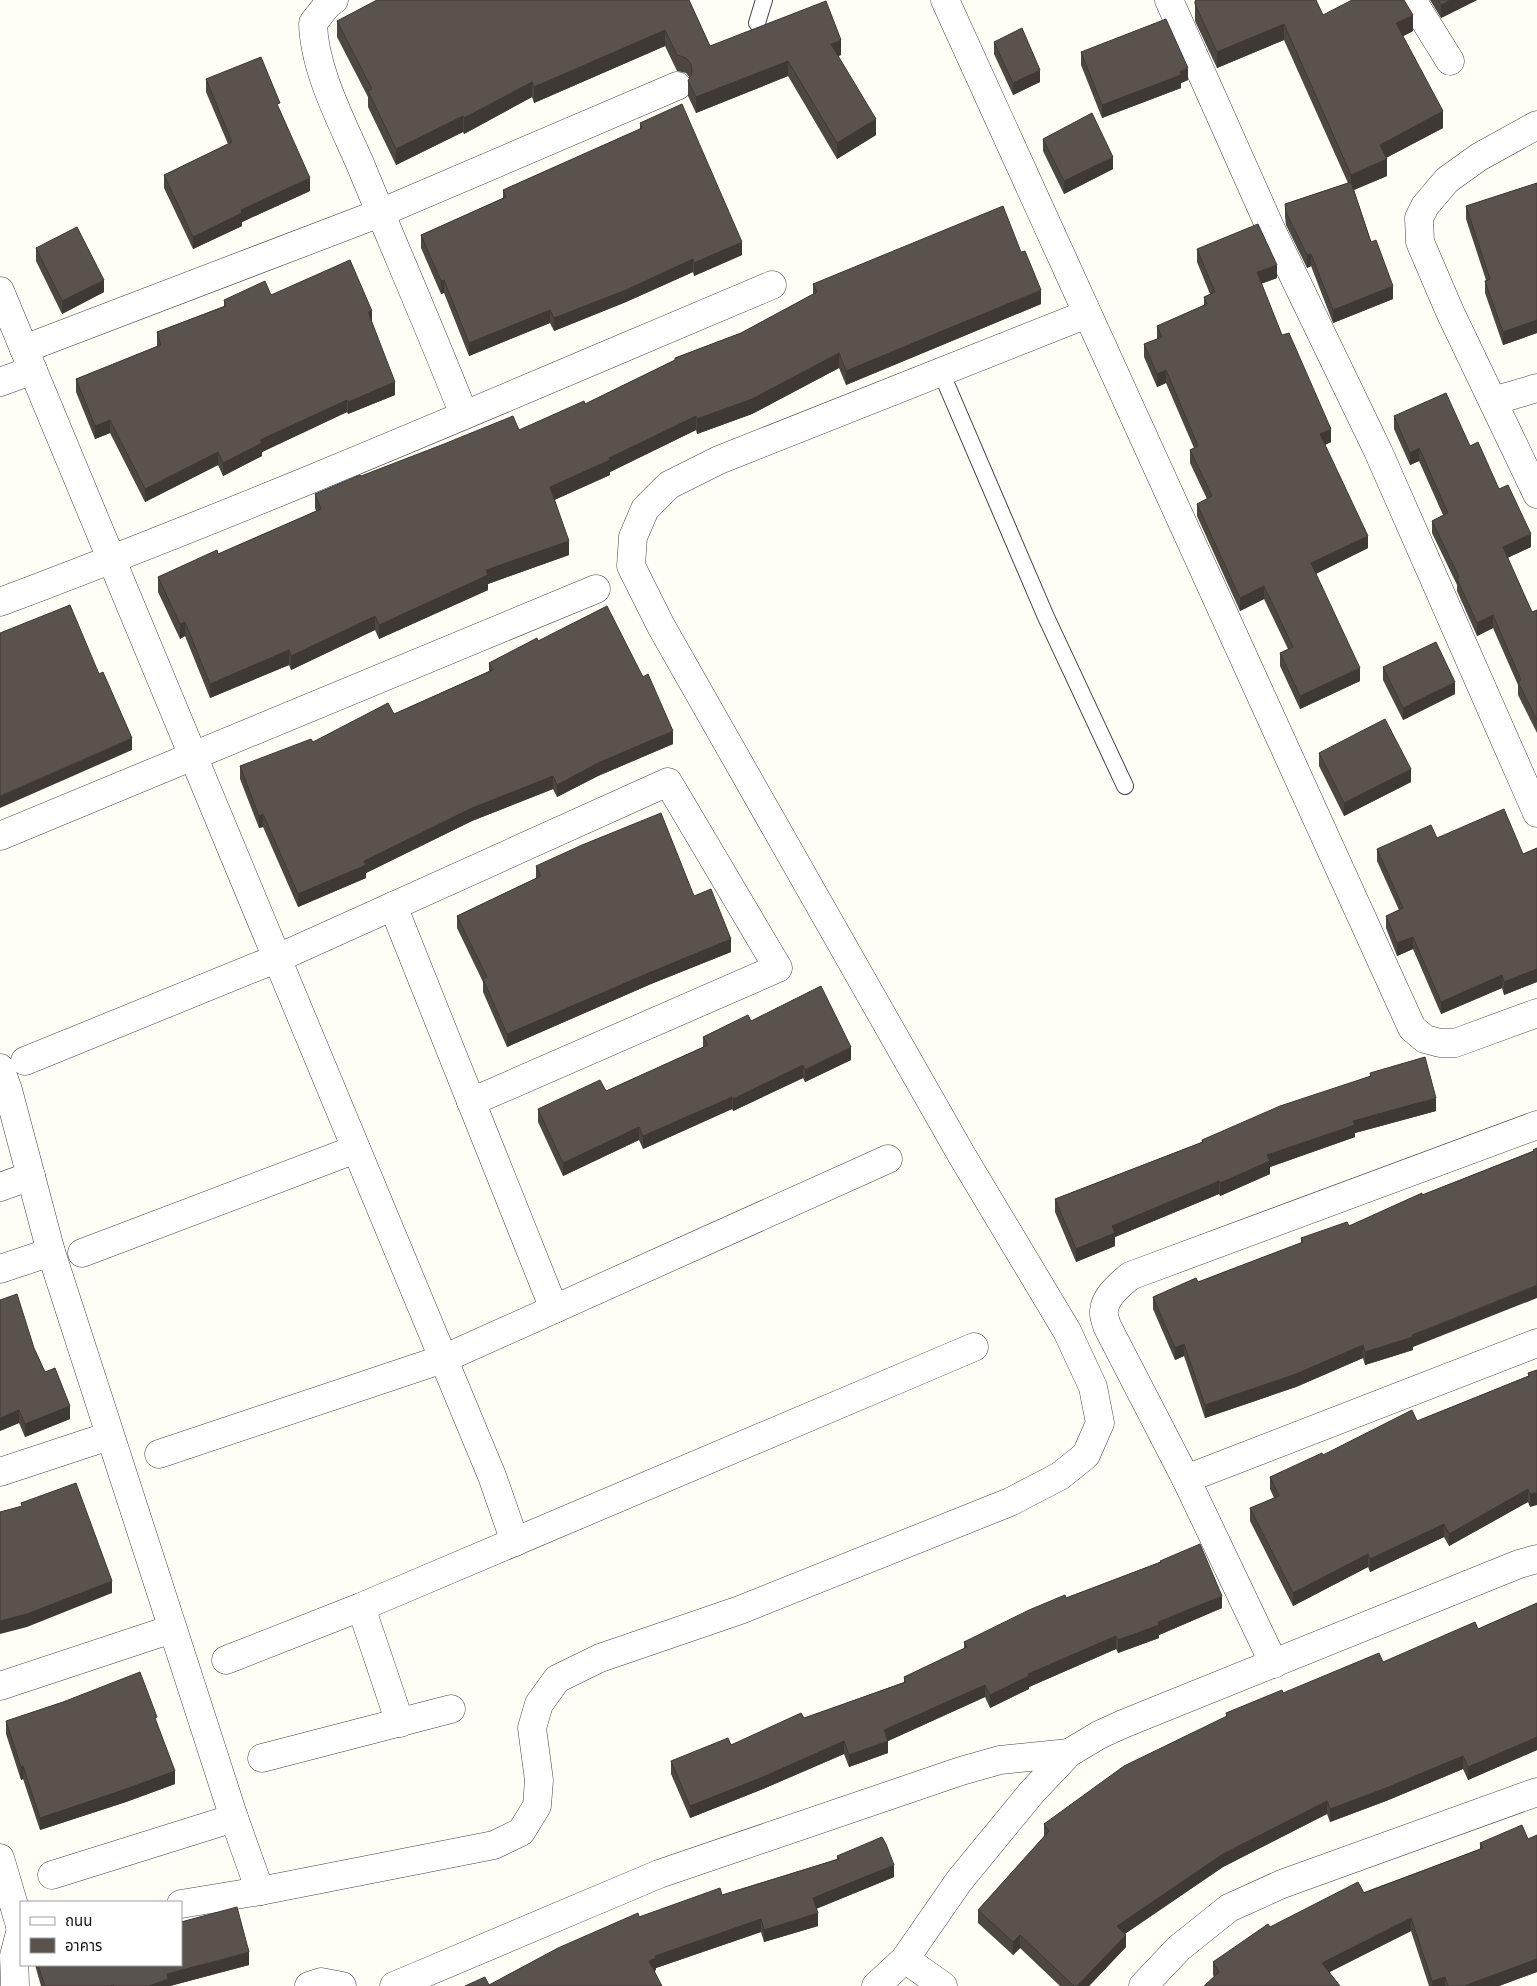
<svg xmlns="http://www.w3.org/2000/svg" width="1537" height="1986" viewBox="0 0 1537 1986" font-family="'IBM Plex Serif','Noto Sans Thai',serif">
<rect width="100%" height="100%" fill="#fffdf5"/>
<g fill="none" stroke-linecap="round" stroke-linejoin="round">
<g stroke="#444" stroke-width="18">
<g id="service">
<polyline points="757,23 764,0"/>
<polyline points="941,372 1046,617 1125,786"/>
</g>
</g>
<g stroke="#444" stroke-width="29">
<g id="minor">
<path d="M334,0L328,4L313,23C314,70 342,122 361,166C395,249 431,331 464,415"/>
<polyline points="945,0 1412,1028 1425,1039 1440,1043 1455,1043 1537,1013"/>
<polyline points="1169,0 1270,227 1378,451 1537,813"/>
<polyline points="1412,0 1450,61"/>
<polyline points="1537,125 1479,157 1447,180 1425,206 1419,218 1420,242 1450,312 1537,494"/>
<polyline points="0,291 492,1476 515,1542"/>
<polyline points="24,349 380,213 677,86"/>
<polyline points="0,382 33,370"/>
<polyline points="1493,401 1537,388"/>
<path d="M0,602C261,504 516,393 772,285"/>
<polyline points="0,836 596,589"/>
<polyline points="393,906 554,1309"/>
<polyline points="25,1061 278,958 668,782 778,968 471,1102"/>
<polyline points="0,1068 8,1090 51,1252"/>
<polyline points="0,1187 31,1176"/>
<polyline points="82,1253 356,1149"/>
<polyline points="0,1269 51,1252 234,1818 260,1891"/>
<polyline points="159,1454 443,1359 888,1159"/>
<polyline points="0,1472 109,1436"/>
<polyline points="1186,1479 1537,1343"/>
<polyline points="361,1607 400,1723"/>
<polyline points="226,1660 361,1607 974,1347"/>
<path d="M1274,1664L1186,1479L1107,1326C1106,1322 1103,1315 1104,1311C1105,1296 1120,1285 1130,1276L1537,1125"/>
<polyline points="0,1686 172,1629"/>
<polyline points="262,1758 451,1709"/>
<polyline points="0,1858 21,1929"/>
<polyline points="52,1875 234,1818"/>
<polyline points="181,1904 260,1891 494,1845 521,1832 537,1806 539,1780 532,1728 539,1704 557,1679 600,1658 740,1610 1010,1502 1060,1476 1086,1455 1100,1423 1093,1387 1067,1331 961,1154 661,626 631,566 633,537 645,509 669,485 719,460 1087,314"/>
<polyline points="905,1959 943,1986"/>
<polyline points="15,1986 14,1956 21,1929"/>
<polyline points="309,1986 321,1982 342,1986"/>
<polyline points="394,1986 659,1874 961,1771 1000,1760 1069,1753"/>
<polyline points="876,1986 905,1959 959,1881 1032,1792 1069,1753 1099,1735 1123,1724 1519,1564 1537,1559"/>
<polyline points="1143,1986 1179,1948 1229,1908 1282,1884 1537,1792"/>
</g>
</g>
<use href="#service" stroke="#fff" stroke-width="16"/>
<use href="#minor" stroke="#fff" stroke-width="28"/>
</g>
<g fill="#4d4742">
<polygon points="689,0 710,46 841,55 838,56 876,135 837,159 788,76 696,113 688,96 688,81 690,78 686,73 677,71 665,46 534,103 532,97 464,134 463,132 396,165 368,107 368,97 337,37 337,21"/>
<polygon points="1430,0 1477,0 1441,18"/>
<polygon points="1195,1 1323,15 1413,31 1403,36 1443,128 1386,158 1387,176 1354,190 1371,242 1393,299 1333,323 1311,266 1307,268 1286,225 1285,217 1285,204 1348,183 1284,40 1217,68 1195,21"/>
<polygon points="994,42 1040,82 1013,95 994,54"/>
<polygon points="1081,52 1188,80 1181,83 1181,88 1102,118 1081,65"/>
<polygon points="206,79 280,110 310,191 242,222 242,226 193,249 164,188 164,175 228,144 206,92"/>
<polygon points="640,123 742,255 694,276 693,272 626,302 554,331 550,323 469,356 444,293 441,294 421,248 421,235 503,198 503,190 640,129"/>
<polygon points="1043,139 1113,169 1064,194 1043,151"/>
<polygon points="1537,183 1537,333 1503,345 1485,293 1485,281 1486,280 1466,219 1466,206"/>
<polygon points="36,248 104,292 62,314 36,261"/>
<polygon points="1197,249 1277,278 1261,284 1282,335 1331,442 1325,445 1368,548 1316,574 1360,681 1300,709 1280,666 1280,653 1288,649 1264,599 1240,611 1197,516 1197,504 1207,499 1190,463 1190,450 1194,448 1166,383 1157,387 1144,357 1144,344 1157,339 1157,326 1204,305 1204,297 1210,294 1197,262"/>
<polygon points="813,284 1041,304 846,385 839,368 752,414 697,434 696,430 610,472 610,475 554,500 569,555 488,584 488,590 379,639 375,630 291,670 289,665 210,698 185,636 180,639 158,592 158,577 218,554 316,511 315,508 315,494 361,476 519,430 585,404 675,360 675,358 741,333 813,294"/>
<polygon points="271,295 372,322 395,395 348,414 347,412 262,452 262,456 223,476 218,465 145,502 110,433 95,439 76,392 76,379 157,346 157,332 224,306 224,300"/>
<polygon points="1394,416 1470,446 1499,489 1531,547 1507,558 1532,612 1537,610 1537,733 1518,695 1518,685 1493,628 1477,636 1457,591 1457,585 1432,533 1432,521 1443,515 1419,461 1410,465 1394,429"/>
<polygon points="538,641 673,744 598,776 557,797 553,789 472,821 366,873 366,878 298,907 263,827 259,828 240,779 240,766 313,742 394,714 489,671 489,663"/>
<polygon points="1383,667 1455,694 1403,720 1383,680"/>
<polygon points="1319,753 1411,782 1344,816 1319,766"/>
<polygon points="1437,838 1523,854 1537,848 1537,982 1504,995 1502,988 1441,1014 1413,949 1397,956 1386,928 1386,916 1399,910 1377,861 1377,849"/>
<polygon points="536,866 694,896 731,952 651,984 507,1047 483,992 483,982 457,928 457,916 536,878"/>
<polygon points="751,1021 851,1060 805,1082 803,1078 733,1111 732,1109 643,1149 639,1140 563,1176 538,1122 538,1109 606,1091 703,1047 703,1037"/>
<polygon points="1370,1073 1436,1111 1355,1133 1355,1137 1270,1167 1270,1174 1220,1196 1219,1194 1115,1237 1115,1246 1076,1262 1055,1212 1055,1199 1202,1142 1202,1140 1370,1076"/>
<polygon points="1537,1148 1413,1347 1413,1350 1365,1365 1363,1358 1296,1387 1205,1418 1184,1356 1175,1360 1153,1309 1153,1297 1198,1282 1301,1243 1301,1238 1349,1226 1422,1195 1533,1151 1533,1150"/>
<polygon points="34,1348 45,1372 70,1419 25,1437 19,1423 0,1431"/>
<polygon points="1537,1370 1530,1507 1528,1502 1449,1546 1444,1537 1370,1572 1368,1567 1293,1606 1250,1521 1250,1508 1274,1498 1270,1489 1270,1477 1323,1455 1417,1421 1528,1376 1528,1373"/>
<polygon points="1160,1561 1222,1608 1159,1635 1159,1638 1118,1653 1116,1649 1029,1687 1029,1689 990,1708 985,1697 888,1741 888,1753 849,1767 844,1754 763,1789 690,1818 671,1774 671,1761 731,1745 904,1682 904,1677 964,1649 964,1642 1066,1598 1160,1562"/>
<polygon points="1537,1603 1537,1750 1468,1780 1463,1769 1386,1801 1330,1822 1327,1814 1223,1867 1125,1934 1126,1947 1089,1986 1060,1986 1020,1948 1013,1955 978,1923 978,1910 1044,1837 1044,1824 1226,1717 1226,1713 1283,1693 1383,1662 1478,1629"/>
<polygon points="6,1721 157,1723 175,1784 126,1802 40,1830 23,1779 21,1780 6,1734"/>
<polygon points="1537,1835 1537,1972 1499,1986 1429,1986 1411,1931 1329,1972 1214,1977 1213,1975 1213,1962 1270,1927 1480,1849 1480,1843 1528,1839"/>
<polygon points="837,1856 894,1877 816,1909 818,1926 764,1942 761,1932 656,1968 656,1970 654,1971 489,1985 639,1917 722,1895 837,1859"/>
<polygon points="35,1965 249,1965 170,1986 41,1986"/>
</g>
<g fill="#3f3936">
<polygon points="1451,0 1477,0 1441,18 1441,5"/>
<polygon points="1413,15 1413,31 1396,40 1396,23"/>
<polygon points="1284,24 1284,40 1217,68 1217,52"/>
<polygon points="665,30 665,46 534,103 534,87"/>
<polygon points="841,40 841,55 831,59 831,44"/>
<polygon points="788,61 788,76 696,113 696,97"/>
<polygon points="1188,68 1188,80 1181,83 1181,88 1102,118 1102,105"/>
<polygon points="1040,70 1040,82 1013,95 1013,83"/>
<polygon points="532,82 532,97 464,134 464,118"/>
<polygon points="1443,111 1443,128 1380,161 1380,145"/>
<polygon points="463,116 463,132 396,165 396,149"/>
<polygon points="876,119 876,135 837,159 837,143"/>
<polygon points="1113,157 1113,169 1064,194 1064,181"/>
<polygon points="1387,159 1387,176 1351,191 1351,175"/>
<polygon points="310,178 310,191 242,222 242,226 193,249 193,237 241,210"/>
<polygon points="742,242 742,255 694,276 694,263"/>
<polygon points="1311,254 1311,266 1307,268 1307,255"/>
<polygon points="693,259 693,272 626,302 554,331 554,318"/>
<polygon points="1277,265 1277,278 1257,285 1257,272"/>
<polygon points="104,280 104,292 62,314 62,301"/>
<polygon points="444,280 444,293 441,294 441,281"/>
<polygon points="1393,286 1393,299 1333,323 1333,310"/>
<polygon points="1041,290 1041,304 846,385 846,371"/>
<polygon points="550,310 550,323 469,356 469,343"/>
<polygon points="372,311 372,323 368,312"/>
<polygon points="1537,320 1537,333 1503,345 1503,332"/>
<polygon points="839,353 839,368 752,414 697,434 697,419"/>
<polygon points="1166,370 1166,383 1157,387 1157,374"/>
<polygon points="395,382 395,395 348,414 348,402"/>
<polygon points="347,400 347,412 262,452 262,456 223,476 223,463 260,440"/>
<polygon points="696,416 696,430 610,472 610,475 550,502 550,487"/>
<polygon points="110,420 110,433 95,439 95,426"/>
<polygon points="1331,429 1331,442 1320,447 1320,434"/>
<polygon points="1419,448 1419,461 1410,465 1410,453"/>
<polygon points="218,452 218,465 145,502 145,489"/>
<polygon points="1531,534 1531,547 1503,560 1503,547"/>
<polygon points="1368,536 1368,548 1311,576 1311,563"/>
<polygon points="569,541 569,555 488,584 488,590 379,639 379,625 486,570"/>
<polygon points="1264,586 1264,599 1240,611 1240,598"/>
<polygon points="1493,615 1493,628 1477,636 1477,623"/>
<polygon points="375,616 375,630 291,670 291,656"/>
<polygon points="185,622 185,636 180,639 180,624"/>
<polygon points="289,650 289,665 210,698 210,684"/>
<polygon points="1360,668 1360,681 1300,709 1300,696"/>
<polygon points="1455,682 1455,694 1403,720 1403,708"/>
<polygon points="673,731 673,744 598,776 557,797 557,785 598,763"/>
<polygon points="132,738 132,750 0,808 0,796"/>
<polygon points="1411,769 1411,782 1344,816 1344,803"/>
<polygon points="553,776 553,789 472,821 366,873 366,878 298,907 298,894 364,861 472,808"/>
<polygon points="263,814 263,827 259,828 259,816"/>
<polygon points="1413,937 1413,949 1397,956 1397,943"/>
<polygon points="731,939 731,952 651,984 507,1047 507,1034 651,972"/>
<polygon points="1537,969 1537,982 1504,995 1504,982"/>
<polygon points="1502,975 1502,988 1441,1014 1441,1002"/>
<polygon points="851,1047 851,1060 805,1082 805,1070"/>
<polygon points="803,1065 803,1078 733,1111 733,1099"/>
<polygon points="732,1097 732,1109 643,1149 643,1136"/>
<polygon points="1436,1098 1436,1111 1355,1133 1355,1137 1270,1167 1270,1174 1220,1196 1220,1183 1267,1155 1353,1121"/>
<polygon points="639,1127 639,1140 563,1176 563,1163"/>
<polygon points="1219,1181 1219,1194 1115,1237 1115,1246 1076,1262 1076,1249 1112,1226"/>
<polygon points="1537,1285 1537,1298 1413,1347 1413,1350 1365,1365 1365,1352 1412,1335"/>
<polygon points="1184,1344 1184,1356 1175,1360 1175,1348"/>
<polygon points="1363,1345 1363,1358 1296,1387 1205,1418 1205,1405"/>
<polygon points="70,1406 70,1419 25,1437 25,1424"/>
<polygon points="19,1410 19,1423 0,1431 0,1418"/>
<polygon points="1528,1489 1528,1502 1449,1546 1449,1534"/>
<polygon points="1537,1492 1537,1505 1530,1507 1530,1494"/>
<polygon points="1444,1524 1444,1537 1370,1572 1370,1559"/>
<polygon points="1368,1554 1368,1567 1293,1606 1293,1593"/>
<polygon points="112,1581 112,1593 27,1627 0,1634 0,1621"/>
<polygon points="1222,1596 1222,1608 1159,1635 1159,1638 1118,1653 1118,1640"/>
<polygon points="1116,1636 1116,1649 1029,1687 1029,1689 990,1708 990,1695 1028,1674"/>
<polygon points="985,1685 985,1697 888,1741 888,1753 849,1767 849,1755 884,1730"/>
<polygon points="1537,1737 1537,1750 1468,1780 1468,1767"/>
<polygon points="844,1741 844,1754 763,1789 690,1818 690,1806"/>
<polygon points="1463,1756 1463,1769 1386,1801 1330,1822 1330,1809"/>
<polygon points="23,1766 23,1779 21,1780 21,1767"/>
<polygon points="175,1771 175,1784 126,1802 40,1830 40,1818"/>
<polygon points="1327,1801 1327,1814 1223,1867 1117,1939 1117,1926 1223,1854"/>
<polygon points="894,1865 894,1877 813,1910 813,1898"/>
<polygon points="818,1913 818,1926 764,1942 764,1930"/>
<polygon points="1411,1918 1411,1931 1322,1976 1322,1963"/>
<polygon points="761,1919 761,1932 656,1968 656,1970 649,1974 649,1961 655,1956"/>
<polygon points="1020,1935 1020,1948 1013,1955 1013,1942"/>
<polygon points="1126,1935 1126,1947 1089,1986 1077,1986"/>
<polygon points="249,1952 249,1965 170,1986 149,1986 167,1974"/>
<polygon points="1537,1959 1537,1972 1499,1986 1464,1986"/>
<polygon points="1445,1977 1445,1986 1432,1986 1432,1981"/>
</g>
<g fill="#5a524d" stroke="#3f3936">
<polygon points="377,0 689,0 710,46 826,1 841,40 831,44 876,119 837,143 788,61 696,97 688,81 692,73 691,64 686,58 677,55 665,30 534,87 532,82 464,118 463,116 396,149 368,91 372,89 337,21"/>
<polygon points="1196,0 1316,0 1323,15 1352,0 1404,0 1413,15 1396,23 1443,111 1380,145 1387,159 1351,175 1284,24 1217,52 1195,4 1195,1"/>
<polygon points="1438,0 1451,0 1441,5"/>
<polygon points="1166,19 1188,68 1180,71 1181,75 1102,105 1081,52"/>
<polygon points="1022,28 1040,70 1013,83 994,42"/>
<polygon points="261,57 280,103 277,104 310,178 241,210 242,213 193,237 164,175 232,142 206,79"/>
<polygon points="682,104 742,242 694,263 693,259 626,290 554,318 550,310 469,343 444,280 441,281 421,235 506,197 503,190 642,128 640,123"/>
<polygon points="1092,113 1113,157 1064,181 1043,139"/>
<polygon points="1351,182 1371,242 1376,240 1393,286 1333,310 1311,254 1307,255 1286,212 1285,204"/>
<polygon points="1537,183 1537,320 1503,332 1485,281 1490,279 1466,206"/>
<polygon points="1003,206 1021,252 1025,251 1041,290 846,371 839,353 752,399 697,419 696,416 609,458 610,460 550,487 569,541 486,570 488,575 379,625 375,616 291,656 289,650 210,684 185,622 180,624 158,577 217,550 218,554 321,509 315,494 360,475 361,476 444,444 513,416 519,430 584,401 585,404 675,360 675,358 741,333 817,292 813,284"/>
<polygon points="1258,224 1277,265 1257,272 1282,335 1289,333 1331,429 1320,434 1368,536 1311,563 1360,668 1300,696 1280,653 1293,647 1264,586 1240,598 1197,504 1212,496 1190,450 1198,446 1166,370 1157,374 1144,344 1162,337 1157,326 1207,304 1204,297 1215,292 1197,249"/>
<polygon points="77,227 104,280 62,301 36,248"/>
<polygon points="350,260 372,311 368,312 395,382 348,402 347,400 260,440 262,443 223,463 218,452 145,489 110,420 95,426 76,379 161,345 157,332 226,306 224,300 265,281 271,295"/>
<polygon points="1446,393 1470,446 1478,442 1499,489 1508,485 1531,534 1503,547 1532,612 1537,610 1537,720 1518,682 1521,680 1493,615 1477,623 1457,579 1459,577 1432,521 1448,513 1419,448 1410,453 1394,416"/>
<polygon points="70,605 99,674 103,672 132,738 0,796 0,633"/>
<polygon points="607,606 643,677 648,674 673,731 598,763 557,785 553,776 472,808 364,861 366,865 298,894 263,814 259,816 240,766 311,739 313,742 388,703 394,714 493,670 489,663 537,638 538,641"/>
<polygon points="1436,642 1455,682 1403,708 1383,667"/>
<polygon points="1385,719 1411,769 1344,803 1319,753"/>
<polygon points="1504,809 1523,854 1537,848 1537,969 1504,982 1502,975 1441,1002 1413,937 1397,943 1386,916 1403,908 1377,849 1431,825 1437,838"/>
<polygon points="661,813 694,896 711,889 731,939 651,972 507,1034 483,979 487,977 457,916 541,876 536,866 582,845"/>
<polygon points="821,986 851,1047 805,1070 803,1065 733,1099 732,1097 643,1136 639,1127 563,1163 538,1109 600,1080 606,1091 708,1045 703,1037 748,1015 751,1021"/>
<polygon points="1425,1057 1436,1098 1353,1121 1355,1125 1267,1155 1270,1161 1220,1183 1219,1181 1112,1226 1115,1233 1076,1249 1055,1199 1203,1142 1202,1140 1280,1106 1371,1076 1370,1073"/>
<polygon points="1537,1148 1537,1285 1412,1335 1413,1337 1365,1352 1363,1345 1296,1374 1205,1405 1184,1344 1175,1348 1153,1297 1196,1278 1198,1282 1303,1242 1301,1238 1347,1222 1349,1226 1422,1193 1422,1195 1534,1151 1533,1150"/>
<polygon points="17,1294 34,1348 45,1372 55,1368 70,1406 25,1424 19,1410 0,1418 0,1300"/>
<polygon points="1537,1370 1537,1492 1530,1494 1528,1489 1449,1534 1444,1524 1370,1559 1368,1554 1293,1593 1250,1508 1279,1496 1270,1477 1322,1453 1323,1455 1412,1410 1417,1421 1529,1376 1528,1373"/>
<polygon points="76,1483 112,1581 27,1614 0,1621 0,1512 22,1506 21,1503"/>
<polygon points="1200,1544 1222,1596 1158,1622 1159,1625 1118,1640 1116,1636 1028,1674 1029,1676 990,1695 985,1685 884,1730 888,1741 849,1755 844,1741 763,1777 690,1806 671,1761 728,1738 731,1745 801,1713 804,1718 906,1682 904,1677 967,1647 964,1642 1029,1610 1065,1595 1066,1598 1161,1562 1160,1561"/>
<polygon points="1537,1603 1537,1737 1468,1767 1463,1756 1386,1788 1330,1809 1327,1801 1223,1854 1117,1926 1126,1935 1077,1986 1074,1986 1020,1935 1013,1942 978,1910 1049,1831 1044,1824 1124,1766 1227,1716 1226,1713 1282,1690 1283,1693 1379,1653 1383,1662 1475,1622 1478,1629"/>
<polygon points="140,1672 157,1717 155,1718 175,1771 126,1789 40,1818 23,1766 21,1767 6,1721 63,1702"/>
<polygon points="1522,1825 1528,1839 1537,1835 1537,1959 1464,1986 1448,1986 1445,1977 1432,1981 1411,1918 1322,1963 1340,1986 1204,1986 1219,1972 1213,1962 1268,1924 1270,1927 1358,1882 1364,1893 1483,1848 1480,1843"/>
<polygon points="882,1837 886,1844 894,1865 813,1898 818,1913 764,1930 761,1919 655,1956 656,1958 649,1961 662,1986 465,1986 485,1977 489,1985 558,1948 638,1913 639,1917 720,1888 722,1895 839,1859 837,1856"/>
<polygon points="237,1907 249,1952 167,1974 168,1979 149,1986 114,1986 113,1985 110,1986 45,1986 38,1965 181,1965 181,1922"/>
</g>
<rect x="20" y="1901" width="162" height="65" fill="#ffffff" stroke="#a0a0a0"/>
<rect x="30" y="1917" width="25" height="8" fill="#ffffff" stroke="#a0a0a0"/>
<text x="65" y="1926" font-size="15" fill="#111111">ถนน</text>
<rect x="30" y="1938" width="25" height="15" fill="#5a524d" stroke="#a0a0a0"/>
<text x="65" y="1951" font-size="15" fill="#111111">อาคาร</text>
</svg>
